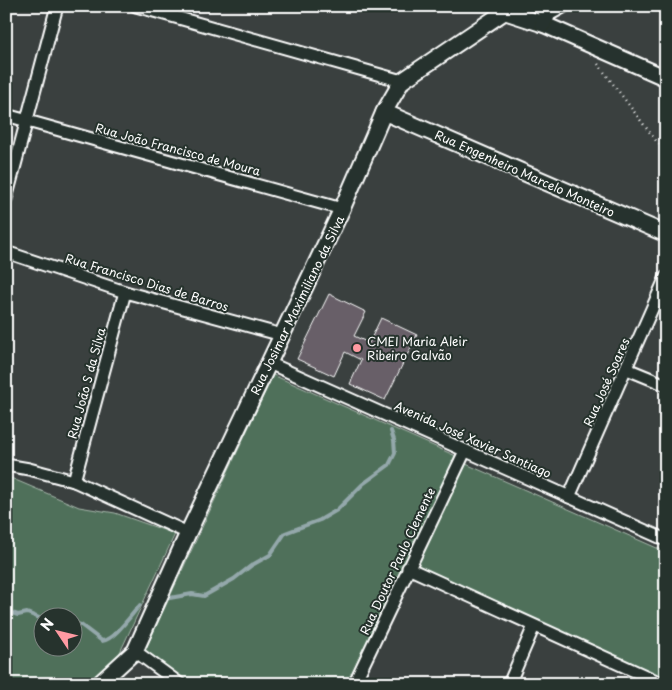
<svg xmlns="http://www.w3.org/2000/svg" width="672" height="690" viewBox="0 0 672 690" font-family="'Playpen Sans',sans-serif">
<rect width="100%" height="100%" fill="#3a403f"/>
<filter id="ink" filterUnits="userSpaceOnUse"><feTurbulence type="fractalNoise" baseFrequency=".02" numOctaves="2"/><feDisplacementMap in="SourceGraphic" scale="10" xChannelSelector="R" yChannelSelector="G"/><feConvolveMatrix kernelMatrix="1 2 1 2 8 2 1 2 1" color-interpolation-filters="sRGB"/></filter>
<g filter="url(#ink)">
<g fill="#4f705a" stroke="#a7b8ac" fill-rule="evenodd">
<polygon points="273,375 456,456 348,684 184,684 145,650"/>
<polygon points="466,464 666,552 666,669 662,678 415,567"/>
<path d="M6,476L79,507L115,513L175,534L115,663L93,684H6ZM42,618H72V648H42Z"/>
</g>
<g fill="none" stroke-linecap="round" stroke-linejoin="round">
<g stroke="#94a8ab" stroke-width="4">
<polyline points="164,599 192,594 204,596 234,579 252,565 270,555 285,533 320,520 337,510 363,484 389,465 395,453 394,440 391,431"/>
<polyline points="6,611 18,615 27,613 42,619"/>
<path d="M72,623L81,625L102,641C114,640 131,615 140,605"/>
</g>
</g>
<polygon fill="#675f68" stroke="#fff" points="329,294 366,312 354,336 369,343 381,318 417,335 385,400 350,384 361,360 345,352 334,376 297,359"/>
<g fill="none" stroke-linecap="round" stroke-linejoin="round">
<g stroke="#fff" stroke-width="15">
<g id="minor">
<polyline points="136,6 402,81"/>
<polyline points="547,16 565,6"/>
<polyline points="6,115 342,209"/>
<polyline points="6,199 57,6"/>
<polyline points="6,252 125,292 282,335"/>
<polyline points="269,363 666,540"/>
<polyline points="627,369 666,385"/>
<polyline points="6,465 29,469 74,481 188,533"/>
<polyline points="74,481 125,292"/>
<polyline points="569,497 666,277"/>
<polyline points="408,568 663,684"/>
<polyline points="135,651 180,684"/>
<polyline points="354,684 465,451"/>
<polyline points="509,684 534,626"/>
</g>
</g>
<g stroke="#fff" stroke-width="19">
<g id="tertiary">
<polyline points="506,12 543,24 666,78"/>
<polyline points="543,24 547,16 543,6"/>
<polyline points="384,112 666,234"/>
<polyline points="99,684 135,651 188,533 342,209 384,112 402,81 513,6"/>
</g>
</g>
<polyline stroke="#fff" stroke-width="2.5" stroke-dasharray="1 4" stroke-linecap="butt" points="598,64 666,154"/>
<use href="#minor" stroke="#26332d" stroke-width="11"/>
<use href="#tertiary" stroke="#26332d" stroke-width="15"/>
</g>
</g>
<circle fill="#ff9aa2" stroke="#26332d" stroke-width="2" cx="357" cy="348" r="5"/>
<g text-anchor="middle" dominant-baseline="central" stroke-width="4" stroke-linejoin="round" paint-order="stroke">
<g font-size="12" fill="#fff" stroke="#26332d">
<text transform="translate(178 149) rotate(15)">Rua João Francisco de Moura</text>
<text transform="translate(525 173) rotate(24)">Rua Engenheiro Marcelo Monteiro</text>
<text transform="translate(147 282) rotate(17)">Rua Francisco Dias de Barros</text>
<text transform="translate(297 305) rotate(-64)">Rua Josimar Maximiliano da Silva</text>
<text transform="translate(606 382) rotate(-66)">Rua José Soares</text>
<text transform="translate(86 383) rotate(-75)">Rua João S da Silva</text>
<text transform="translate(473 439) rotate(24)">Avenida José Xavier Santiago</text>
<text transform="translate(397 561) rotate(-65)">Rua Doutor Paulo Clemente</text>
</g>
<g font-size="12" fill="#fff" stroke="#26332d" text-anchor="start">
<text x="367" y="341">CMEI Maria Aleir<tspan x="367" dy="14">Ribeiro Galvão</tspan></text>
</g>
</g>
<rect width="672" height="690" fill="none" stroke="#26332d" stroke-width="25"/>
<rect x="12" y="12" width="647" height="665" fill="none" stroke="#fff" stroke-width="2" filter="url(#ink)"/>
<g transform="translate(58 632) rotate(305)"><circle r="24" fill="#26332d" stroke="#7d8581"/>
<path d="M0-4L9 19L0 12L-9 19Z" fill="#ff9aa2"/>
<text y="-8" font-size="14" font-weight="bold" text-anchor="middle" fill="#ffffff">N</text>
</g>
</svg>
